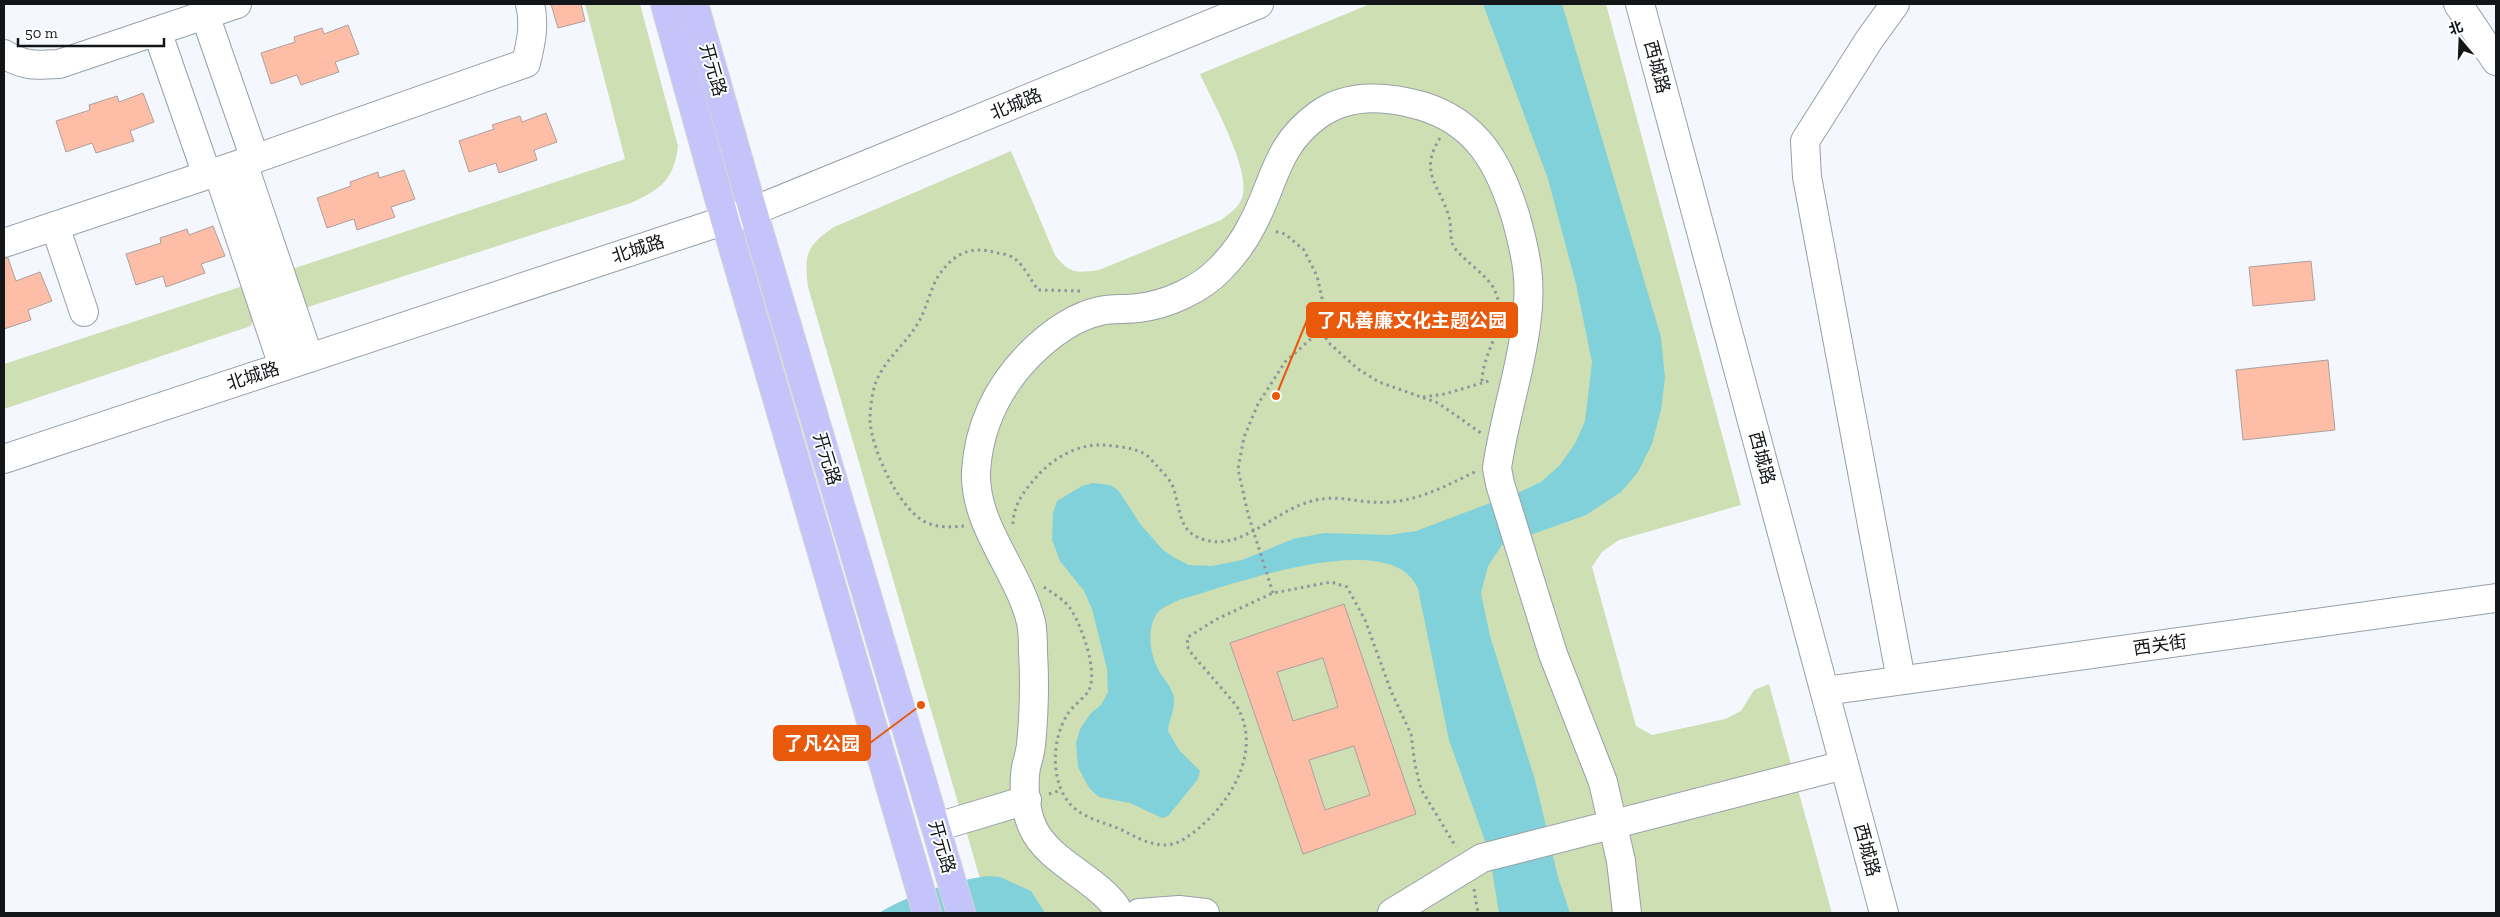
<svg xmlns="http://www.w3.org/2000/svg" width="2500" height="917" viewBox="0 0 2500 917" font-family="'Zilla Slab','Noto Sans SC',serif">
<rect width="100%" height="100%" fill="#f4f8fe"/>
<g fill="#cedfb4">
<path d="M585,4H640L678,146C674,180 661,189 631,203L305,308L292,269L625,159Z"/>
<path d="M1370,4H1606L1741,505L1619,540L1602,552L1592,567L1636,726L1652,735L1725,719L1741,711L1754,690L1769,684L1832,913H990L808,287C804,254 806,246 834,227L1011,151L1055,255C1069,274 1077,273 1099,270L1221,220C1230,213 1238,208 1242,198C1252,171 1212,101 1200,74Z"/>
<polygon points="246,285 254,317 251,326 4,409 4,364"/>
</g>
<g fill="#81d1da">
<path d="M1483,4H1562L1661,337L1665,378L1661,410L1652,444L1638,472L1621,492L1586,515L1502,545L1488,566L1481,593L1490,636L1535,780L1558,877L1570,913H1499L1489,852L1449,740L1418,589C1392,524 1226,587 1179,600C1171,604 1161,607 1156,615C1147,629 1150,653 1157,667C1161,677 1170,684 1173,694C1177,706 1169,719 1168,731L1179,750L1200,771L1198,779L1168,816L1162,818L1130,803L1099,797L1089,788L1078,767L1076,743L1080,729L1091,713L1101,705L1108,692L1107,669L1092,609L1084,591L1060,561L1052,540L1053,513L1057,501L1082,486L1093,483L1110,485L1118,490L1141,525L1163,550L1175,558L1189,565L1212,566L1242,560L1293,539L1324,533L1389,535L1416,531L1522,491L1541,482L1560,465L1576,442L1585,421L1592,362L1576,284L1548,179Z"/>
<path d="M989,876L1000,877L1031,891L1045,913H879C905,896 958,879 989,876Z"/>
</g>
<g fill="#fdbda7" stroke="#aca19d" fill-rule="evenodd">
<polygon points="551,4 581,4 585,21 558,28"/>
<polygon points="348,25 359,54 335,62 339,72 301,85 297,75 271,84 261,53 295,42 294,37 322,28 324,34"/>
<polygon points="143,93 154,122 130,131 134,141 96,153 92,143 66,152 56,121 90,110 89,105 117,96 119,102"/>
<polygon points="546,113 557,142 534,150 537,160 499,173 496,163 469,172 459,141 494,129 492,125 520,116 522,122"/>
<polygon points="404,170 415,199 391,207 395,217 357,230 354,219 327,228 317,198 351,186 350,182 378,172 379,178"/>
<polygon points="213,226 225,256 201,264 205,273 166,287 163,276 136,285 126,254 161,243 160,238 187,229 189,235"/>
<polygon points="4,258 8,258 16,281 40,272 52,301 28,310 31,320 4,329"/>
<polygon points="2311,261 2315,300 2253,306 2249,267"/>
<polygon points="2328,360 2335,430 2243,440 2236,370"/>
<path d="M1344,604L1416,814L1303,854L1230,643ZM1323,658L1338,707L1293,721L1277,672ZM1354,746L1370,795L1325,810L1309,760Z"/>
</g>
<g fill="none" stroke-linecap="round" stroke-linejoin="round">
<g stroke="#989fa8" stroke-width="30">
<g id="minor">
<polyline points="1640,4 1884,913"/>
<polyline points="1895,4 1869,40 1805,141 1807,177 1901,680"/>
<polyline points="2458,4 2496,61"/>
<polyline points="205,15 255,159"/>
<polyline points="157,31 207,175"/>
<path d="M4,54C25,67 36,65 59,64L237,4"/>
<polyline points="218,172 283,366"/>
<polyline points="55,226 84,312"/>
<polyline points="4,243 243,163"/>
<path d="M309,358L243,163L526,63C531,43 535,24 530,4"/>
<polyline points="4,459 753,211 1259,4"/>
<polyline points="1825,691 2496,598"/>
<polyline points="937,827 1027,800"/>
<path d="M1116,907C1094,877 1048,861 1033,828C1025,811 1023,785 1026,767C1028,760 1030,753 1031,745C1034,714 1035,684 1033,652C1033,642 1033,631 1031,622C1018,569 974,527 976,471C979,425 997,388 1029,355C1048,336 1073,317 1100,311C1112,308 1126,310 1138,308C1167,305 1201,289 1220,269C1233,256 1244,241 1252,225C1275,183 1275,146 1318,115C1348,93 1388,96 1422,106C1478,123 1500,165 1516,218C1527,257 1532,284 1526,325C1520,373 1504,419 1497,468L1500,484L1553,654L1603,782L1621,861L1627,913"/>
<polyline points="1139,913 1179,910 1205,913"/>
<polyline points="1392,913 1482,858 1844,765"/>
</g>
</g>
<g stroke="#d5d5d6" stroke-width="30">
<g id="major">
<polyline points="665,4 725,220 927,913"/>
<polyline points="694,4 753,211 961,913"/>
</g>
</g>
<g stroke="#919599" stroke-width="3" stroke-dasharray="2.5 4" stroke-linecap="butt">
<path d="M1440,138C1418,173 1440,185 1449,217C1452,226 1449,239 1454,247C1463,260 1487,275 1494,289C1512,325 1481,350 1482,384"/>
<polyline points="1318,327 1330,344 1358,369 1379,382 1438,403 1481,433"/>
<polyline points="1423,397 1445,394 1492,380"/>
<path d="M1013,524C1013,503 1028,486 1041,472C1057,456 1080,444 1102,445C1115,446 1131,447 1143,453C1148,455 1153,462 1157,466C1162,472 1170,479 1173,487C1182,512 1177,535 1210,541C1241,547 1272,516 1300,505C1337,490 1354,505 1389,502C1421,500 1447,485 1475,472"/>
<path d="M964,526C953,527 942,528 930,524C901,515 871,449 870,420C870,409 872,392 876,382C885,359 906,344 918,323C927,308 930,289 939,275C954,253 972,245 997,253C1003,254 1011,255 1015,259C1024,266 1031,280 1038,290L1081,291"/>
<path d="M1044,587C1052,593 1065,600 1070,608C1082,626 1098,671 1089,690C1085,698 1072,706 1067,715C1051,741 1050,785 1073,807C1087,820 1108,823 1124,831C1143,841 1164,852 1184,839C1225,813 1266,753 1236,705L1192,654L1187,646L1188,637L1217,619L1273,593L1331,582L1347,587L1365,620L1391,691L1411,734L1415,765L1421,789L1456,847"/>
<polyline points="1273,593 1248,514 1238,469 1244,437 1258,404 1285,362 1314,336 1324,307 1317,276 1304,250 1285,234 1274,231"/>
<polyline points="1049,794 1061,790"/>
<polyline points="1474,889 1478,913"/>
</g>
<use href="#minor" stroke="#fff" stroke-width="28"/>
<use href="#major" stroke="#c5c4fa" stroke-width="28"/>
</g>
<g text-anchor="middle" dominant-baseline="central" stroke-width="4" stroke-linejoin="round" paint-order="stroke">
<g font-size="18" fill="#131619" stroke="#fff">
<text transform="translate(1657 67) rotate(75)">西城路</text>
<text transform="translate(713 70) rotate(74)">开元路</text>
<text transform="translate(1016 104) rotate(-22)">北城路</text>
<text transform="translate(638 249) rotate(-18)">北城路</text>
<text transform="translate(253 376) rotate(-18)">北城路</text>
<text transform="translate(1762 458) rotate(75)">西城路</text>
<text transform="translate(827 459) rotate(73)">开元路</text>
<text transform="translate(2160 645) rotate(-8)">西关街</text>
<text transform="translate(942 847) rotate(74)">开元路</text>
<text transform="translate(1867 850) rotate(75)">西城路</text>
</g>
</g>
<path fill="none" stroke="#e8590c" stroke-width="2" d="M1276 396L1307 320M921 705L870 743"/>
<g fill="#e8590c" stroke="#fff" stroke-width="2">
<circle cx="1276" cy="396" r="5"/>
<circle cx="921" cy="705" r="5"/>
</g>
<g fill="#e8590c" stroke="#e8590c" stroke-width="2">
<rect x="1307" y="303" width="210" height="34" rx="5"/>
<rect x="774" y="726" width="96" height="34" rx="5"/>
</g>
<g font-size="19" text-anchor="middle" font-weight="bold" fill="#fff">
<text x="1412" y="327">了凡善廉文化主题公园</text>
<text x="822" y="750">了凡公园</text>
</g>
<rect width="2500" height="917" fill="none" stroke="#131619" stroke-width="10"/>
<g transform="translate(2460 40) rotate(341)" stroke="#ffffff" stroke-width="4" paint-order="stroke">
<path d="M0-4L9 19L0 12L-9 19Z" fill="#131619"/>
<text y="-8" font-size="14" font-weight="bold" text-anchor="middle" fill="#131619">北</text>
</g>
<path d="M18 38v8h146v-8" fill="none" stroke="#131619" stroke-width="2.5"/>
<text x="25" y="38" font-size="15" fill="#131619" stroke="#ffffff" stroke-width="4" paint-order="stroke">50 m</text>
</svg>
